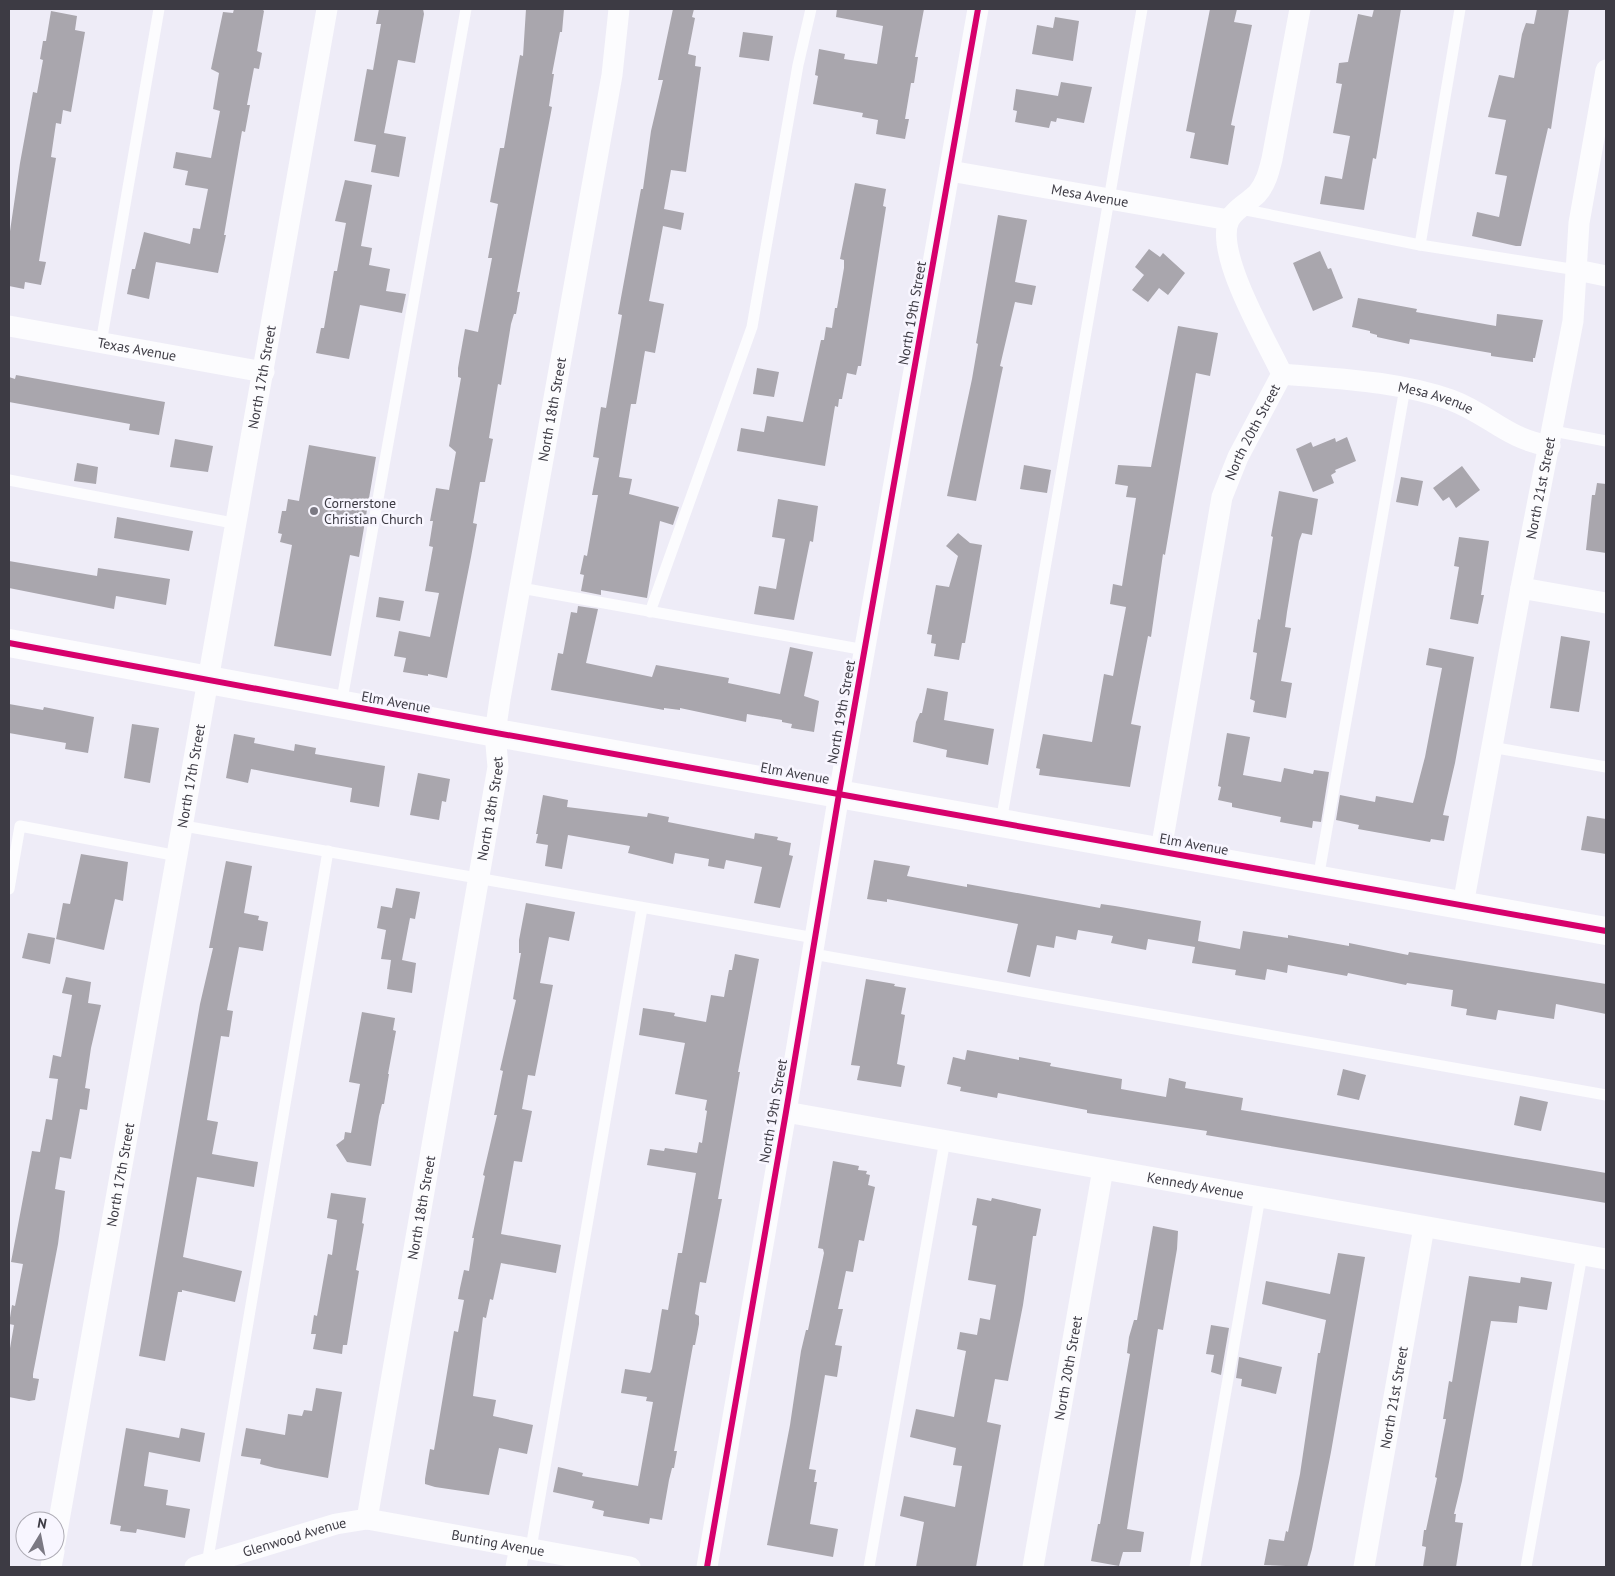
<svg xmlns="http://www.w3.org/2000/svg" width="1615" height="1576" viewBox="0 0 1615 1576" font-family="'PT Sans',sans-serif">
<rect width="100%" height="100%" fill="#eeecf7"/>
<g fill="#a9a6ad">
<polygon points="234,9 262,9 264,11 257,51 262,53 259,69 254,68 247,105 250,105 245,132 242,131 224,235 226,235 218,273 156,262 149,299 127,294 132,269 135,269 144,232 190,244 193,228 200,229 208,189 185,185 188,171 173,168 176,152 211,158 220,111 213,109 219,73 211,69 223,12 233,13"/>
<polygon points="379,9 423,9 424,14 415,63 398,60 384,133 406,137 399,177 371,172 376,145 354,141 367,69 373,70 381,24 376,24"/>
<polygon points="526,9 564,9 562,32 560,32 552,74 554,74 549,106 552,107 517,292 520,292 516,314 514,314 511,324 501,385 498,384 489,438 493,439 485,482 480,482 473,523 477,524 471,557 447,678 428,674 428,676 403,672 406,658 394,656 399,631 430,637 439,593 425,591 433,547 429,546 433,521 430,521 436,488 449,490 456,452 449,446 461,378 458,377 458,368 465,329 478,332 492,258 488,258 498,204 490,202 500,148 504,148 520,55 523,56"/>
<polygon points="673,9 694,9 692,17 695,18 688,54 696,56 695,66 701,67 686,172 671,170 664,209 684,213 681,230 663,226 649,301 664,304 655,353 645,351 636,404 631,404 619,477 632,479 629,494 679,507 673,525 660,521 647,598 601,590 601,595 581,591 584,575 580,574 584,555 587,556 598,495 592,495 599,458 593,457 601,407 606,408 622,315 618,314 641,189 643,189 651,131 663,80 658,80"/>
<polygon points="837,9 924,9 915,57 918,57 914,83 911,83 905,119 909,119 905,139 876,134 878,120 862,117 863,113 813,104 818,76 815,75 819,49 845,54 844,59 877,64 883,26 836,17"/>
<polygon points="1210,9 1237,9 1234,22 1252,25 1231,125 1235,126 1228,165 1190,158 1195,133 1186,131"/>
<polygon points="1374,9 1401,9 1376,159 1373,158 1364,210 1320,204 1325,176 1342,179 1350,136 1333,133 1342,84 1336,83 1339,63 1348,62 1358,14 1372,17"/>
<polygon points="1537,9 1569,9 1551,129 1548,128 1521,246 1516,246 1472,236 1477,212 1499,217 1507,176 1495,174 1506,120 1488,117 1499,75 1514,78 1522,34 1526,23 1534,24"/>
<polygon points="51,11 77,16 75,30 85,32 71,112 63,110 61,124 56,123 51,157 56,158 39,261 46,262 41,285 25,282 24,289 9,286 9,238 20,163 33,92 37,93 43,60 40,59 43,41 46,41"/>
<polygon points="1055,17 1079,21 1073,61 1032,54 1037,25 1053,28"/>
<polygon points="743,32 773,36 769,61 739,57"/>
<polygon points="1061,82 1092,87 1084,123 1057,118 1056,122 1051,121 1049,128 1015,122 1017,111 1013,110 1016,89 1058,96"/>
<polygon points="345,180 372,185 361,246 372,248 369,265 390,269 386,291 406,294 402,313 360,305 349,359 316,353 321,328 324,328 334,271 337,271 346,223 335,221"/>
<polygon points="855,183 886,189 883,206 886,207 861,366 858,366 856,375 847,373 842,399 839,399 838,407 835,406 825,466 737,451 741,428 764,432 767,416 803,422 821,340 824,340 826,327 832,328 835,308 837,308 844,268 844,260 840,259"/>
<polygon points="998,215 1027,220 1015,282 1036,286 1032,305 1015,302 1000,366 1003,367 1000,381 976,501 947,496 972,379 978,344 976,343"/>
<polygon points="1149,249 1160,257 1163,253 1185,273 1168,295 1159,288 1148,302 1132,290 1144,275 1135,267"/>
<polygon points="1320,251 1328,269 1331,268 1343,298 1313,311 1293,263"/>
<polygon points="1358,298 1417,309 1416,312 1496,326 1497,314 1543,320 1535,358 1533,358 1533,362 1491,356 1491,353 1410,339 1409,344 1377,337 1377,335 1370,333 1370,331 1352,327"/>
<polygon points="1178,326 1218,333 1210,376 1196,373 1165,555 1163,554 1151,637 1148,636 1131,724 1141,726 1130,787 1039,775 1040,769 1036,768 1043,734 1092,742 1104,674 1113,676 1126,607 1110,604 1113,584 1122,586 1136,498 1126,497 1128,486 1115,484 1118,465 1151,467"/>
<polygon points="757,368 779,372 774,397 753,394"/>
<polygon points="16,375 165,402 159,435 129,430 130,424 9,402 9,377 15,379"/>
<polygon points="1347,437 1356,461 1335,470 1336,472 1331,475 1334,483 1313,492 1296,449 1311,442 1313,447 1335,438 1336,442"/>
<polygon points="175,439 213,446 208,472 170,467"/>
<polygon points="309,445 376,457 359,557 350,555 331,656 274,646 292,545 280,542 282,534 278,533 282,511 286,511 288,499 299,501"/>
<polygon points="77,463 98,467 96,484 74,481"/>
<polygon points="1024,465 1051,470 1047,493 1020,489"/>
<polygon points="1462,466 1480,490 1456,508 1449,497 1443,501 1433,488"/>
<polygon points="1401,477 1423,481 1418,506 1396,502"/>
<polygon points="1597,483 1606,484 1606,553 1586,550 1592,495 1595,495"/>
<polygon points="1279,491 1318,499 1312,535 1302,533 1299,541 1287,612 1285,627 1291,628 1281,681 1292,683 1286,718 1253,712 1255,701 1250,699 1257,653 1253,652 1258,619 1260,620 1273,537 1271,536"/>
<polygon points="778,499 818,506 813,542 810,541 794,620 754,614 759,586 776,589 785,539 772,537"/>
<polygon points="117,517 193,531 189,551 114,538"/>
<polygon points="958,533 970,543 982,545 965,643 962,643 959,660 934,656 936,644 931,643 932,635 927,634 936,585 949,587 958,556 946,546"/>
<polygon points="1459,537 1489,541 1481,595 1484,595 1478,624 1450,619 1459,567 1454,566"/>
<polygon points="9,561 97,576 98,568 170,579 166,605 116,596 114,609 9,588"/>
<polygon points="379,597 404,601 400,621 376,617"/>
<polygon points="578,606 598,609 586,663 652,677 656,665 729,678 728,683 780,694 790,647 813,652 804,696 819,701 814,732 791,728 792,724 782,722 782,720 747,714 746,722 680,708 680,710 664,708 664,710 551,690 558,653 563,654 571,612 577,613"/>
<polygon points="1561,636 1590,641 1579,712 1550,708"/>
<polygon points="1429,648 1474,657 1455,763 1443,815 1449,816 1444,841 1431,839 1430,842 1358,829 1359,825 1336,820 1340,795 1375,802 1376,796 1413,803 1425,757 1442,668 1426,665"/>
<polygon points="927,688 948,692 944,720 994,729 988,765 946,757 947,750 913,742 916,722 920,713 922,713"/>
<polygon points="9,704 43,710 44,707 94,717 88,753 65,749 66,743 9,733"/>
<polygon points="132,724 159,728 150,783 124,778"/>
<polygon points="1227,733 1250,737 1243,775 1281,782 1284,768 1313,774 1314,770 1329,772 1321,822 1313,821 1312,828 1280,822 1281,817 1232,807 1232,803 1218,800 1221,787 1218,786"/>
<polygon points="234,734 255,738 254,743 294,751 295,744 316,748 315,754 385,766 379,807 350,802 352,788 266,772 251,769 248,783 226,778"/>
<polygon points="418,773 450,779 446,802 442,801 439,820 410,815"/>
<polygon points="543,795 568,800 567,807 647,817 648,813 669,817 668,822 754,839 755,833 778,837 777,840 791,843 789,855 793,856 780,908 754,903 762,867 726,860 724,869 708,866 709,859 675,853 673,864 628,853 630,846 568,835 562,869 545,866 548,845 536,843 538,834 536,834"/>
<polygon points="1587,816 1606,819 1606,854 1581,850"/>
<polygon points="81,854 128,862 123,901 115,899 104,950 56,939 63,903 70,904"/>
<polygon points="874,860 910,866 907,876 967,887 967,884 1100,908 1101,904 1115,906 1201,921 1198,941 1240,949 1243,931 1288,938 1288,935 1349,946 1349,943 1408,955 1409,952 1606,984 1606,1014 1556,1004 1554,1019 1498,1010 1496,1020 1466,1015 1467,1009 1451,1006 1453,990 1407,983 1406,985 1348,973 1347,976 1288,965 1287,973 1267,969 1265,980 1235,975 1236,970 1192,963 1195,947 1148,939 1146,950 1111,943 1113,936 1078,930 1076,940 1056,936 1054,948 1037,945 1030,977 1007,972 1018,924 887,899 887,902 867,899"/>
<polygon points="226,861 252,866 244,913 259,916 258,920 268,922 263,951 239,947 227,1010 233,1011 229,1037 221,1036 207,1120 218,1122 212,1154 258,1162 254,1187 197,1177 183,1257 242,1271 235,1302 182,1290 182,1292 178,1292 165,1361 139,1356 200,1004 213,948 209,948"/>
<polygon points="396,888 420,892 415,919 410,918 402,960 416,963 412,993 387,989 391,960 381,959 386,930 377,928 381,906 392,908"/>
<polygon points="526,903 575,912 569,941 549,937 540,983 553,985 535,1076 528,1075 522,1109 532,1111 522,1162 514,1161 501,1234 561,1245 556,1273 501,1263 493,1300 490,1299 486,1318 483,1317 473,1396 496,1400 493,1416 533,1425 527,1454 499,1448 489,1495 435,1487 425,1484 425,1479 430,1449 434,1450 454,1331 458,1332 464,1300 458,1299 460,1288 464,1270 469,1271 474,1238 472,1238 485,1176 483,1175 497,1115 494,1115 503,1071 500,1070 516,1000 513,999 521,953 519,953 519,940"/>
<polygon points="28,933 55,938 50,964 22,958"/>
<polygon points="735,954 759,959 738,1072 740,1072 718,1199 722,1199 706,1283 700,1282 695,1314 699,1316 699,1324 695,1345 693,1345 674,1451 677,1451 674,1468 672,1468 669,1480 662,1520 650,1518 649,1524 603,1516 604,1511 592,1508 594,1501 553,1492 558,1467 583,1473 582,1476 638,1486 653,1402 646,1401 647,1397 621,1393 625,1369 650,1373 652,1369 662,1309 668,1310 678,1253 682,1253 696,1173 647,1165 650,1149 664,1151 665,1148 697,1153 699,1142 702,1143 707,1111 705,1110 707,1100 675,1094 685,1043 639,1035 643,1008 675,1013 674,1016 706,1022 711,995 724,997 729,970 732,970"/>
<polygon points="66,977 91,982 88,1003 101,1005 91,1048 85,1088 90,1089 87,1110 80,1109 71,1159 60,1157 55,1189 65,1191 58,1244 33,1374 33,1378 39,1379 35,1400 29,1401 9,1397 9,1354 14,1325 9,1324 12,1305 15,1306 23,1264 11,1262 32,1151 40,1152 46,1119 52,1120 58,1079 49,1078 53,1055 61,1057 72,995 62,993"/>
<polygon points="866,979 895,984 894,986 906,988 901,1014 905,1015 897,1064 905,1066 901,1087 857,1080 860,1066 851,1065"/>
<polygon points="362,1012 395,1018 393,1030 396,1031 388,1074 389,1074 384,1104 382,1104 379,1116 371,1166 347,1162 336,1145 344,1139 345,1132 351,1133 360,1084 349,1082"/>
<polygon points="967,1050 1019,1060 1019,1057 1051,1063 1050,1066 1122,1079 1121,1089 1166,1097 1169,1078 1186,1082 1185,1088 1243,1098 1241,1110 1606,1173 1606,1203 1206,1135 1207,1131 1087,1113 1087,1110 998,1093 997,1098 960,1091 961,1087 947,1084 953,1057 965,1060"/>
<polygon points="1343,1069 1366,1075 1359,1100 1337,1095"/>
<polygon points="1520,1096 1548,1102 1541,1131 1514,1125"/>
<polygon points="833,1161 859,1166 858,1170 867,1171 866,1174 870,1175 868,1185 875,1187 864,1241 859,1240 853,1272 846,1271 838,1309 843,1309 835,1345 842,1346 837,1377 825,1375 809,1469 816,1470 814,1482 817,1482 810,1524 838,1529 833,1557 767,1545 790,1425 801,1351 806,1330 808,1330 824,1253 823,1249 818,1248"/>
<polygon points="331,1193 366,1198 362,1223 364,1224 356,1270 359,1271 347,1345 343,1345 342,1354 313,1349 316,1334 311,1334 314,1315 317,1316 328,1254 332,1255 337,1220 327,1218"/>
<polygon points="977,1198 991,1201 992,1198 1041,1209 1036,1236 1033,1236 1023,1305 1008,1381 995,1379 987,1422 1001,1425 976,1567 916,1567 924,1522 900,1516 904,1496 955,1507 962,1466 953,1465 956,1448 910,1437 916,1409 954,1417 966,1351 957,1349 960,1332 977,1335 980,1318 990,1320 996,1285 968,1280 977,1226 972,1225"/>
<polygon points="1153,1226 1178,1231 1177,1249 1163,1330 1158,1329 1127,1529 1144,1532 1141,1552 1123,1552 1119,1566 1091,1561 1098,1524 1100,1524 1130,1354 1127,1353 1129,1337 1134,1320 1137,1320"/>
<polygon points="1338,1253 1365,1257 1331,1452 1312,1549 1307,1567 1264,1565 1269,1539 1284,1541 1286,1531 1288,1532 1300,1474 1318,1353 1320,1353 1326,1320 1262,1304 1266,1281 1330,1294"/>
<polygon points="1469,1276 1520,1283 1521,1277 1552,1282 1547,1310 1519,1306 1517,1323 1491,1321 1462,1481 1454,1514 1456,1514 1455,1522 1463,1523 1456,1567 1423,1567 1426,1547 1422,1546 1424,1530 1426,1530 1437,1478 1435,1477 1446,1419 1443,1419 1449,1381 1452,1382"/>
<polygon points="1211,1325 1229,1328 1221,1375 1211,1372 1214,1355 1206,1354"/>
<polygon points="1239,1357 1282,1367 1276,1394 1241,1386 1242,1379 1236,1378"/>
<polygon points="316,1388 342,1392 328,1478 275,1468 260,1464 261,1459 241,1456 246,1428 285,1435 288,1414 302,1416 304,1410 312,1411"/>
<polygon points="126,1428 179,1438 181,1428 205,1433 200,1462 149,1452 144,1486 168,1490 166,1505 190,1509 185,1538 137,1529 136,1533 120,1531 121,1526 110,1524"/>
</g>
<g fill="none" stroke-linecap="round" stroke-linejoin="round">
<g stroke="#fcfcfe" stroke-width="11">
<polyline points="1241,209 1420,245 1577,270"/>
<polyline points="1420,245 1460,9"/>
<polyline points="101,343 159,9"/>
<polyline points="1553,431 1606,441"/>
<polyline points="9,480 238,524"/>
<polyline points="521,588 865,650"/>
<polyline points="650,612 752,327 798,65 811,9"/>
<polyline points="341,705 466,9"/>
<polyline points="1491,747 1606,767"/>
<polyline points="1001,822 1142,9"/>
<polyline points="184,826 815,938"/>
<polyline points="1318,879 1405,388"/>
<polyline points="9,889 20,826 178,856"/>
<polyline points="813,954 1606,1095"/>
<polyline points="531,1548 642,908"/>
<polyline points="207,1564 328,851"/>
<polyline points="869,1567 945,1140"/>
<polyline points="1195,1567 1260,1197"/>
<polyline points="1526,1567 1582,1255"/>
</g>
<g stroke="#fcfcfe" stroke-width="21">
<path id="s1" d="M950,171L1229,220"/>
<polyline points="1577,270 1606,276"/>
<path id="s2" d="M9,326L264,372"/>
<path id="s3" d="M1282,374C1339,379 1397,381 1451,400C1489,414 1506,439 1550,446"/>
<polyline points="1521,588 1606,603"/>
<path id="s4" d="M1161,850L1222,497L1238,457L1282,374C1267,342 1214,253 1229,220C1234,210 1249,202 1257,194C1266,184 1269,171 1272,159L1300,9"/>
<path id="s5" d="M1463,905L1521,588L1573,321L1579,223L1606,70"/>
<path id="s6" d="M786,1112L1606,1259"/>
<path id="s7" d="M367,1519L498,767L495,733L500,699L612,75L619,9"/>
<path id="s8" d="M55,1543L327,9"/>
<polyline points="51,1567 54,1551"/>
<path id="s9" d="M195,1567L336,1524L367,1519L630,1567"/>
<polyline points="516,1567 520,1547"/>
<polyline points="707,1567 786,1112 839,794 978,9"/>
<path id="s10" d="M1033,1567L1103,1169"/>
<path id="s11" d="M1364,1567L1424,1227"/>
</g>
<polyline stroke="#fcfcfe" stroke-width="28" points="9,643 474,729 1606,931"/>
<g stroke="#f8f6ff" stroke-width="9">
<g id="cycleway">
<polyline points="9,643 474,729 1606,931"/>
<polyline points="707,1567 786,1112 839,794 978,9"/>
</g>
</g>
<use href="#cycleway" stroke="#d6006c" stroke-width="6"/>
</g>
<circle fill="#7b7983" stroke="#f8f6ff" stroke-width="2" cx="314" cy="511" r="5"/>
<g text-anchor="middle" dominant-baseline="central" stroke-width="5" stroke-linejoin="round" paint-order="stroke">
<g font-size="14" fill="#3d3b44" stroke="#f8f6ff">
<text stroke="none"><textPath href="#s1" startOffset="142">Mesa Avenue</textPath></text>
<text transform="translate(912 313) rotate(-80)">North 19th Street</text>
<text stroke="none"><textPath href="#s2" startOffset="130">Texas Avenue</textPath></text>
<text stroke="none"><textPath href="#s8" startOffset="1184">North 17th Street</textPath></text>
<text stroke="none"><textPath href="#s3" startOffset="156">Mesa Avenue</textPath></text>
<text stroke="none"><textPath href="#s7" startOffset="1126">North 18th Street</textPath></text>
<text stroke="none"><textPath href="#s4" startOffset="430">North 20th Street</textPath></text>
<text stroke="none"><textPath href="#s5" startOffset="424">North 21st Street</textPath></text>
<text transform="translate(396 702) rotate(10)">Elm Avenue</text>
<text transform="translate(841 712) rotate(-80)">North 19th Street</text>
<text transform="translate(795 773) rotate(10)">Elm Avenue</text>
<text stroke="none"><textPath href="#s8" startOffset="779">North 17th Street</textPath></text>
<text stroke="none"><textPath href="#s7" startOffset="721">North 18th Street</textPath></text>
<text transform="translate(1194 844) rotate(10)">Elm Avenue</text>
<text transform="translate(773 1111) rotate(-80)">North 19th Street</text>
<text stroke="none"><textPath href="#s8" startOffset="374">North 17th Street</textPath></text>
<text stroke="none"><textPath href="#s6" startOffset="416">Kennedy Avenue</textPath></text>
<text stroke="none"><textPath href="#s7" startOffset="316">North 18th Street</textPath></text>
<text stroke="none"><textPath href="#s10" startOffset="202">North 20th Street</textPath></text>
<text stroke="none"><textPath href="#s11" startOffset="172">North 21st Street</textPath></text>
<text stroke="none"><textPath href="#s9" startOffset="104">Glenwood Avenue</textPath></text>
<text stroke="none"><textPath href="#s9" startOffset="312">Bunting Avenue</textPath></text>
</g>
<g font-size="14" fill="#3d3b44" stroke="#f8f6ff" text-anchor="start">
<text x="324" y="503">Cornerstone<tspan x="324" dy="16">Christian Church</tspan></text>
</g>
</g>
<rect width="1615" height="1576" fill="none" stroke="#3d3b44" stroke-width="20"/>
<g transform="translate(40 1536) rotate(10)"><circle r="24" fill="#f8f6ff" stroke="#adabb4"/>
<path d="M0-4L9 19L0 12L-9 19Z" fill="#7b7983"/>
<text y="-8" font-size="14" font-weight="bold" text-anchor="middle" fill="#3d3b44">N</text>
</g>
</svg>
